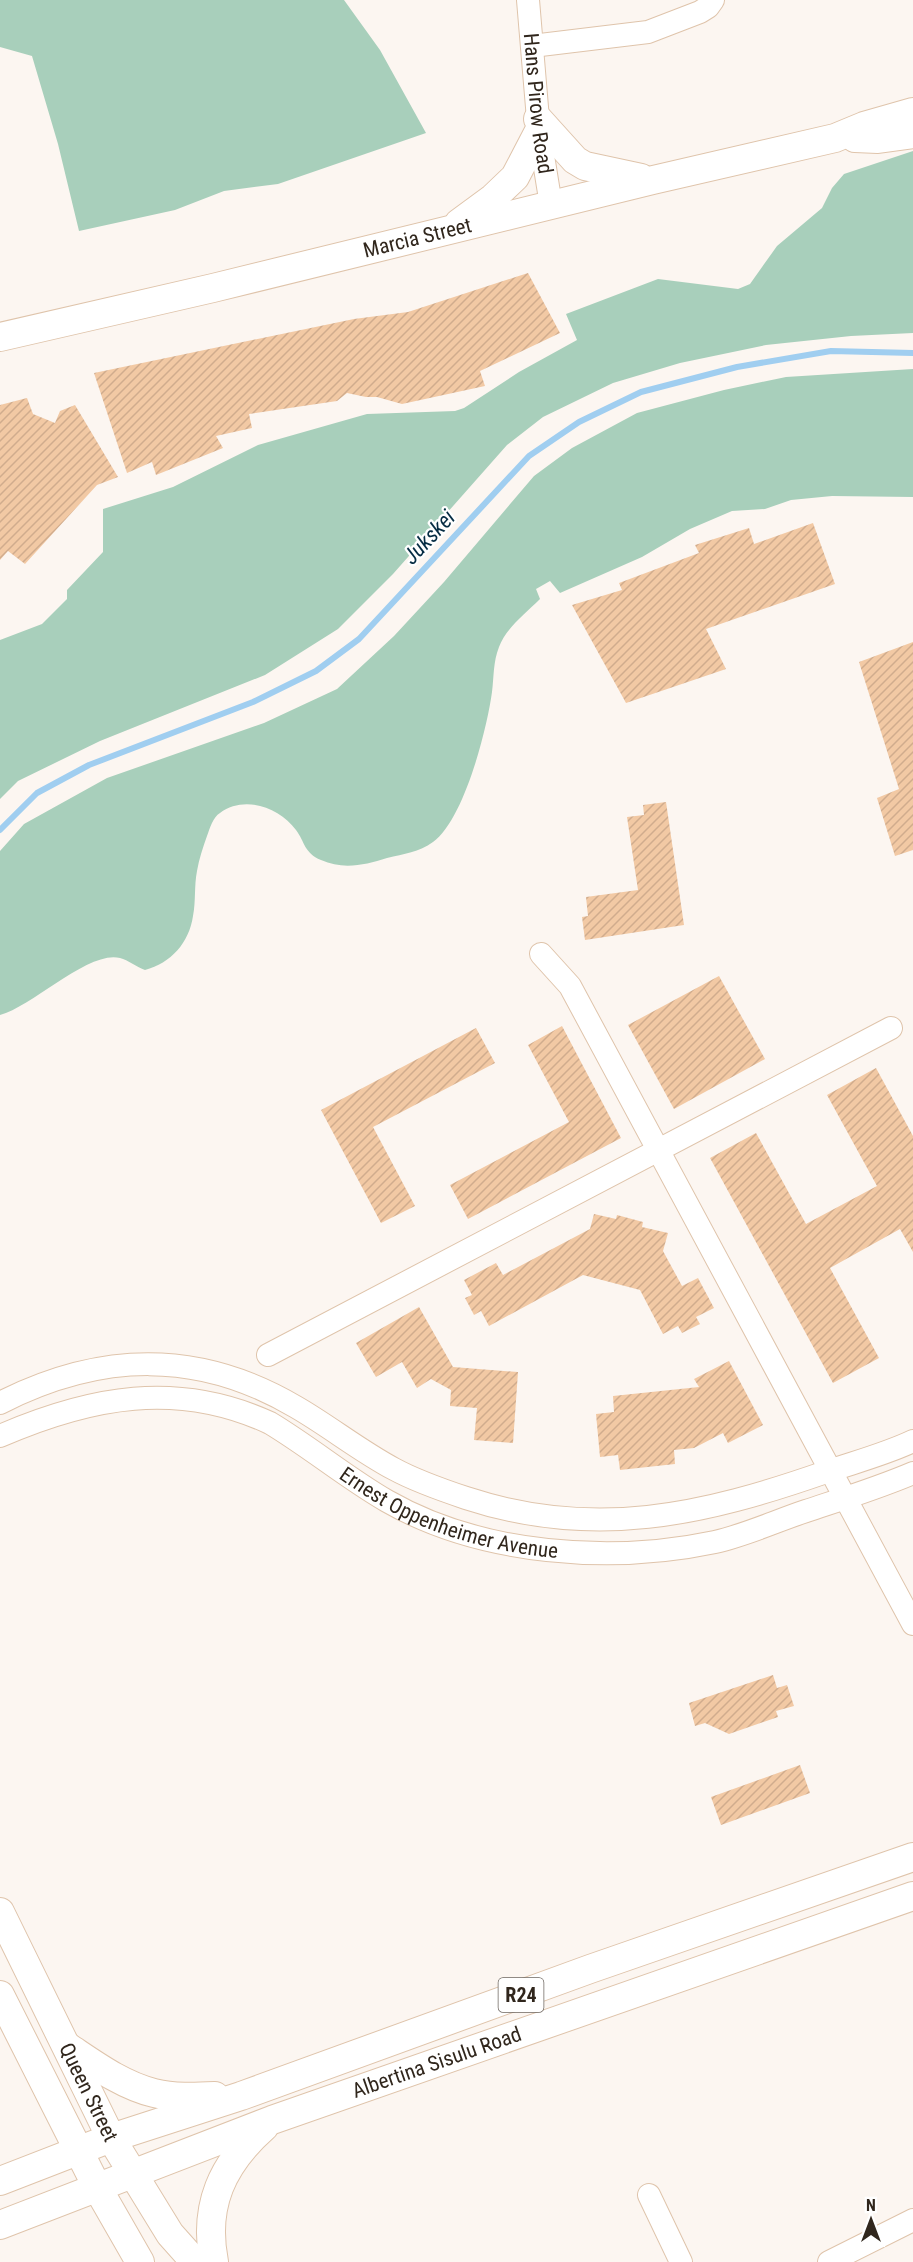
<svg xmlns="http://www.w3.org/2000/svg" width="913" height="2262" viewBox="0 0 913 2262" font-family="'Roboto Condensed',sans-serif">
<defs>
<pattern id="building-hatch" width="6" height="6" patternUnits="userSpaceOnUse" patternTransform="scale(1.5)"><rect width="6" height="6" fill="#f2c9a4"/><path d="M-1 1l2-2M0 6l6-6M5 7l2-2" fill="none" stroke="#d0ac8d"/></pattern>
</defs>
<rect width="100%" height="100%" fill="#fcf6f1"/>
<g fill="#a8cfbb">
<polygon points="0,0 344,0 380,50 426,133 278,184 224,191 175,210 79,231 58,144 32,56 0,47"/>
<polygon points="913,151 913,333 851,336 766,345 680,363 613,383 543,417 507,445 393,574 338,629 265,675 100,741 18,781 0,799 0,640 42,624 67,599 67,590 103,552 103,509 173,487 258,445 367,414 455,411 464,408 519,372 577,340 566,314 658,279 738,289 750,284 777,246 822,208 832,188 844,174"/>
<path d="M913,369V497L832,496L791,500L765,509L732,511L690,529L642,557L560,593L550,581L536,589L540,599C525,614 506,628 499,647C493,662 494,677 492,692C487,729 464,820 433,842C419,852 404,854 387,858C365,865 343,870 321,860C304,853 305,842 296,830C279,807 244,795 220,813C213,817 210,828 207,836C203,847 199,859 197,871C194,886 196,901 193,916C189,943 171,963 145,970C137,967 128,960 120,958C89,950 33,1006 0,1015V851L24,824L107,778L264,723L337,689L394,636L444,582L534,476L572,448L637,413L724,390L786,377Z"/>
</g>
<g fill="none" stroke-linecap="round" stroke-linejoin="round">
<polyline stroke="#a0cef0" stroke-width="6" points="0,830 37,793 89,765 253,702 316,671 359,639 529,456 579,422 641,392 737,367 831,351 913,353"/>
</g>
<g fill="url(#building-hatch)">
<polygon points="528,273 560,333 480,371 485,386 402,404 377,397 366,397 347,393 337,401 249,414 252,428 216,436 223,448 156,475 152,462 127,473 94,373 354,319 408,312"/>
<polygon points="27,398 33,414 55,423 60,411 75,405 118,477 97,485 25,564 8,551 0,560 0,405"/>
<polygon points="813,523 835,584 706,629 726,669 626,703 572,605 622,590 619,583 699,553 695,545 749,528 754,544"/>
<polygon points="913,642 913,850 895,856 877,798 899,789 859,662"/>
<polygon points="666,802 684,925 585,940 582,917 588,916 586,897 638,890 627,817 644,815 643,805"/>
<polygon points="719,976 765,1059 674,1109 628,1025"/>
<polygon points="562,1026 621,1138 468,1219 450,1185 569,1122 528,1045"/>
<polygon points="476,1028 495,1063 373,1127 415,1206 381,1223 321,1110"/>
<polygon points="876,1068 913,1136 913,1252 900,1229 830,1268 879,1358 833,1383 710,1158 756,1133 806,1224 877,1186 827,1095"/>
<polygon points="594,1214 616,1219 617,1215 643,1222 642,1227 668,1233 663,1251 682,1286 698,1278 714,1308 696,1317 700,1324 682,1333 678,1326 663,1334 640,1290 583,1275 489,1326 481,1311 474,1315 465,1298 472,1295 464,1280 496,1263 503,1275 590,1229"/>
<polygon points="419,1307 453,1367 518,1372 513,1443 474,1440 477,1408 450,1406 451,1390 431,1379 417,1388 402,1362 376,1377 356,1343"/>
<polygon points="729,1361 763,1425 728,1443 723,1433 694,1448 674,1450 675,1464 620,1470 618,1455 600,1457 596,1414 614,1412 613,1396 699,1387 694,1379"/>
<polygon points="773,1675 777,1688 787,1685 794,1706 776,1711 778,1717 729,1734 705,1723 695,1726 689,1703"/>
<polygon points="800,1765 810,1793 721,1825 711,1797"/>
</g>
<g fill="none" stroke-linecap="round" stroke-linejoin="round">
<g stroke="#dfc4ab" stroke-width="24">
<g id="minor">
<path id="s1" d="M528,0L539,131L551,205"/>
<polyline points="532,46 648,32 700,12 708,7 713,0"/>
<polyline points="541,954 570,986 913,1624"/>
<polyline points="268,1355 891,1028"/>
<path d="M0,1403C100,1352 198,1349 296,1407C329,1426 360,1451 394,1469C416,1481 442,1490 466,1498C594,1540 703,1515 826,1472C855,1462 886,1454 913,1441"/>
<path id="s2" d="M0,1436C90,1397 177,1380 270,1423C310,1447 347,1478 387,1501C481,1555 611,1564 715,1542C746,1535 776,1521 806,1511C842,1499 878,1488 913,1473"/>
<polyline points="649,2195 681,2262"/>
<polyline points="829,2262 913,2220"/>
</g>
</g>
<g stroke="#dfc4ab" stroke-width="30">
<g id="major">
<polyline points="538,119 575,160 585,166 641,178"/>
<polyline points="855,138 878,139 913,134"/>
<polyline points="459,223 493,198 515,177 539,131"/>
<path id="s3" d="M0,337L213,288L653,180L835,138L864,126L913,112"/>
<path id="s4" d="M0,1912L111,2138L170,2234L195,2262"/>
<polyline points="0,1995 97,2187 140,2262"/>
<path d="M68,2047C95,2065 122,2085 154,2093C174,2098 195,2097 215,2096"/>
<polyline points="0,2181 111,2138 241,2096 590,1969 913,1857"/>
<path id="s5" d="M0,2225L272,2120L913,1896"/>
<path d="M214,2262C203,2206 222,2164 264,2127"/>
</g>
</g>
<use href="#minor" stroke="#fff" stroke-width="22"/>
<use href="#major" stroke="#fff" stroke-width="28"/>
</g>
<g text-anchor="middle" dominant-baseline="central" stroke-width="4.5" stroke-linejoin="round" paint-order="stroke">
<rect fill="#fff" stroke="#6e6760" stroke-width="1.5" x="498.5" y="1978" width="45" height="34" rx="4.5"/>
<g font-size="20" font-weight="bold" fill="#30261c">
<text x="521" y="1995">R24</text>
</g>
<g font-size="21" fill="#30261c" stroke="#fff">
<text stroke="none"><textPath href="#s1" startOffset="104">Hans Pirow Road</textPath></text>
<text stroke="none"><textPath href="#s3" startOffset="429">Marcia Street</textPath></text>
<text stroke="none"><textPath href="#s2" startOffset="483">Ernest Oppenheimer Avenue</textPath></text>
<text stroke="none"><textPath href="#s5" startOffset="466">Albertina Sisulu Road</textPath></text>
<text stroke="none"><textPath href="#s4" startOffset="201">Queen Street</textPath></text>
</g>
<g font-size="22" font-style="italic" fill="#062c43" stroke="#fff">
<text transform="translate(429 537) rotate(-47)">Jukskei</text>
</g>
</g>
<g transform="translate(871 2220)" stroke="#ffffff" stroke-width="4.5" paint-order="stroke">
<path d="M0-4.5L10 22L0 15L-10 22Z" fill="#30261c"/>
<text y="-9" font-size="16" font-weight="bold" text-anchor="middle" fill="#30261c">N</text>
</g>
</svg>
